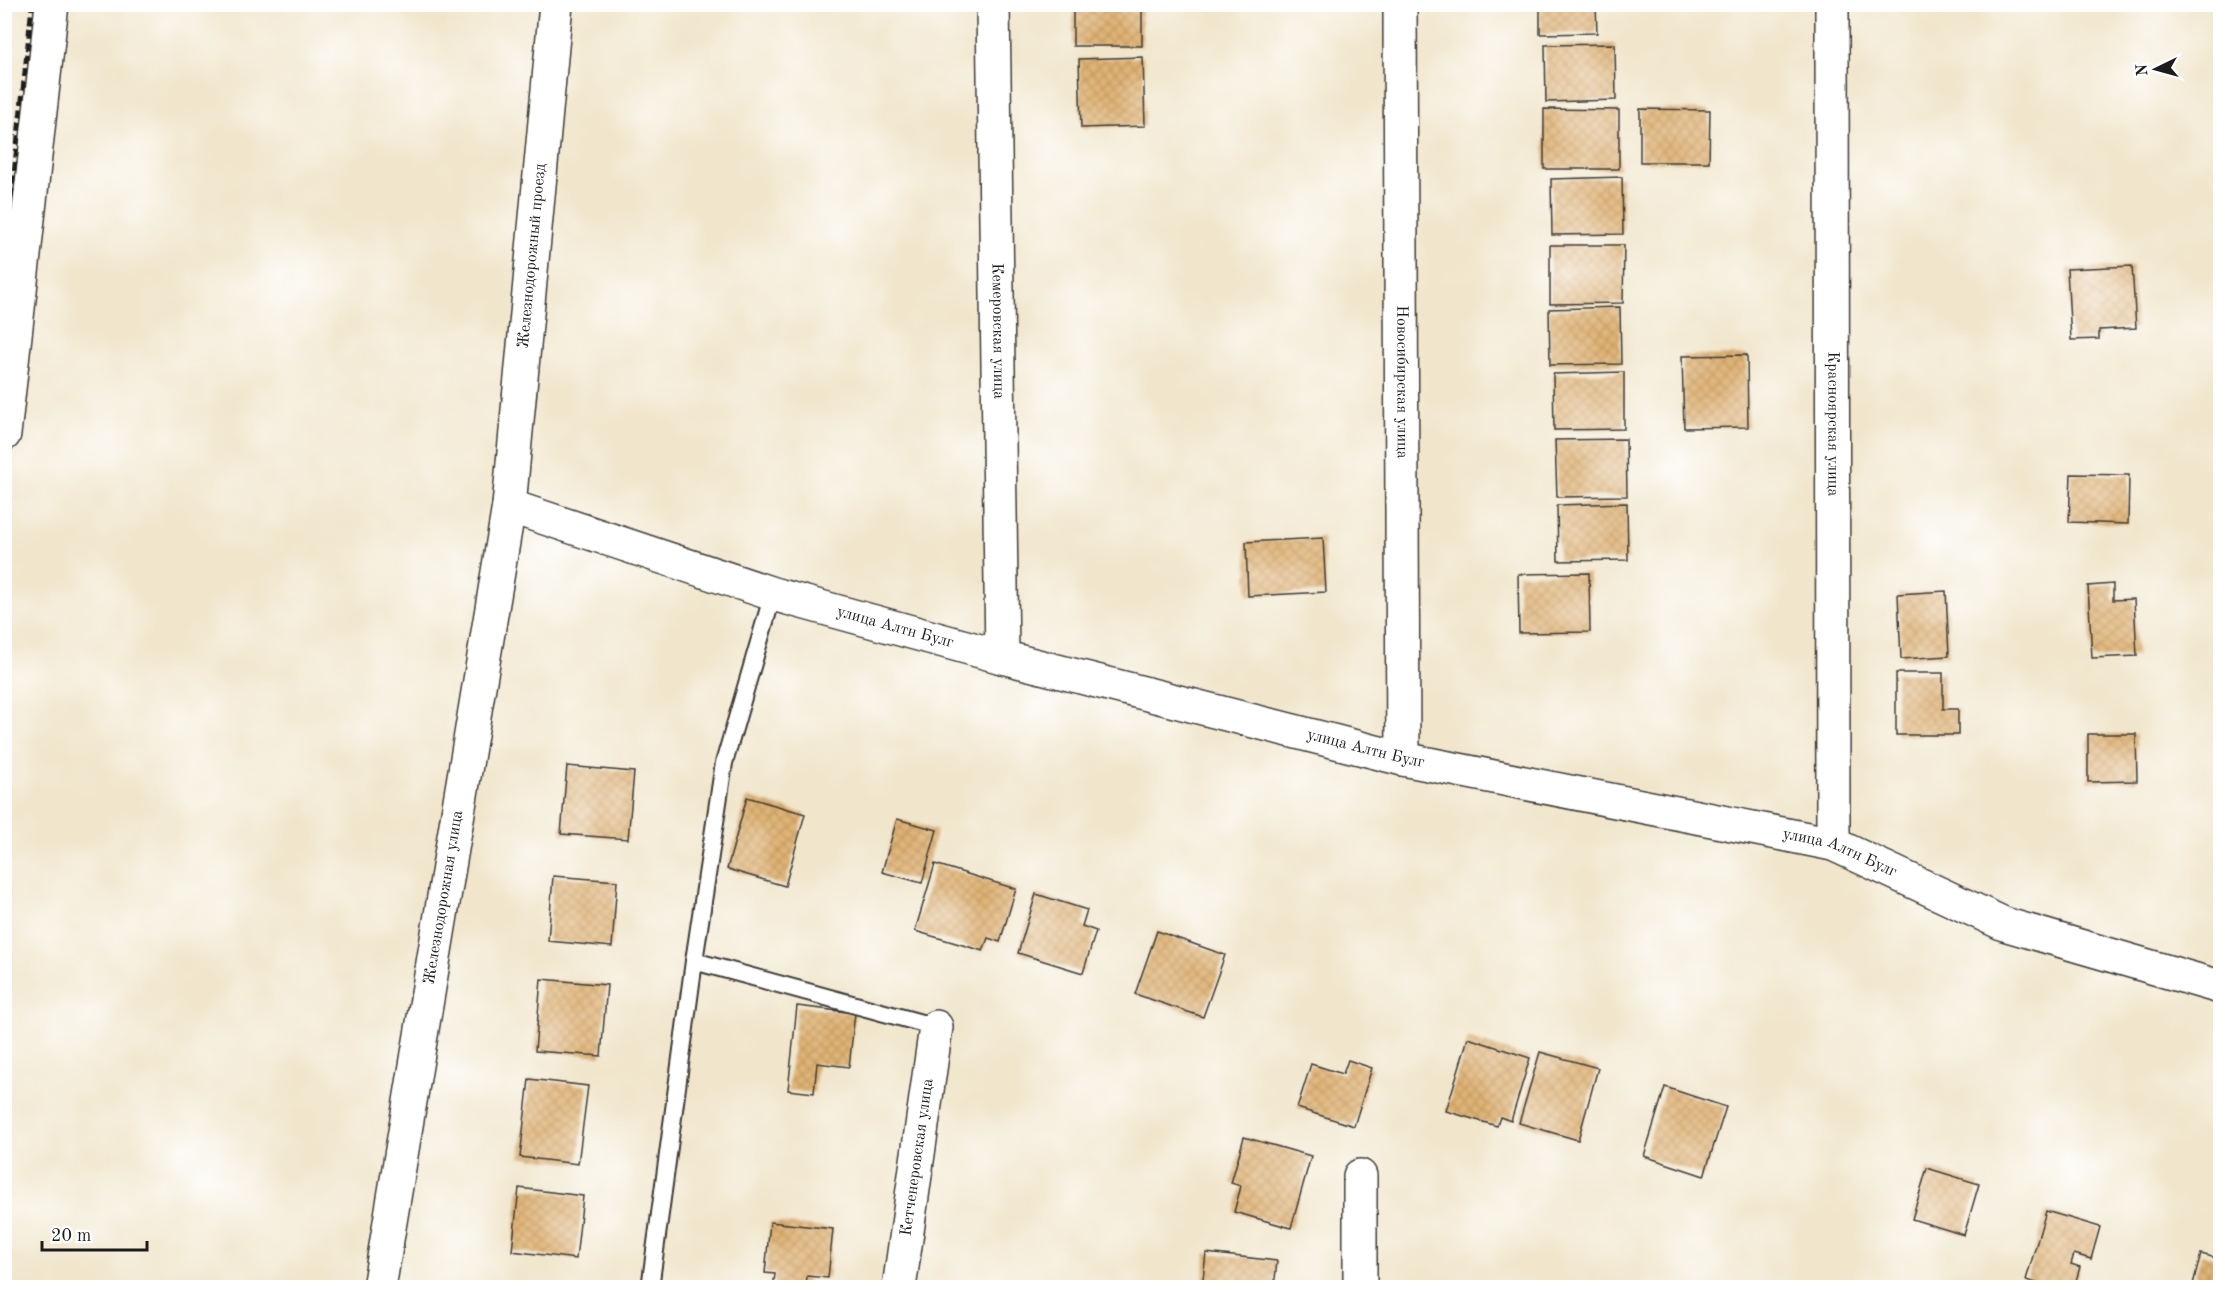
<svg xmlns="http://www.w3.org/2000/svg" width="2225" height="1292" viewBox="0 0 2225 1292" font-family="'Old Standard TT',serif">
<defs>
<pattern id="building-cross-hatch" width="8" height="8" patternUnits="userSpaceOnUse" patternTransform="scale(1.5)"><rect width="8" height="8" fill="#e0b375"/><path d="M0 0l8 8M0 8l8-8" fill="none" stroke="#c09965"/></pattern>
</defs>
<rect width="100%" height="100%" fill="#fff"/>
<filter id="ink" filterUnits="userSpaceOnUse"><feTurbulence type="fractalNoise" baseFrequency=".0167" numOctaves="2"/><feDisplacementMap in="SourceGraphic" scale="12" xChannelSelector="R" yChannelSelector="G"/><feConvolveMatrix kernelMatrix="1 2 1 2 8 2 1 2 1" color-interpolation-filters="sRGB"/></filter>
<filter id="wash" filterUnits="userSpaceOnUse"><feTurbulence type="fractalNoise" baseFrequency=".008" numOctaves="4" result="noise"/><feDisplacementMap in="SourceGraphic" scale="24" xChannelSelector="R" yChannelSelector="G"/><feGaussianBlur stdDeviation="1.35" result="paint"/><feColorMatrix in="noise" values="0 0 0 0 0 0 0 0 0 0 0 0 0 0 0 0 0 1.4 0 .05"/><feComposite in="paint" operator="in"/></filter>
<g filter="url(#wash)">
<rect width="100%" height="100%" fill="#f1e6cc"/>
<g id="blocks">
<g fill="url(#building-cross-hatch)">
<rect x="1073" y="4" width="69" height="42"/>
<polygon points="1540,4 1596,4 1597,33 1540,34"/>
<polygon points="1615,44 1616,100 1546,102 1545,45"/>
<polygon points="1143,57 1145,126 1081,128 1079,59"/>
<polygon points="1544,109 1619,110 1619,169 1544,169"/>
<polygon points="1640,109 1710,110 1709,162 1640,162"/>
<polygon points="1622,177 1623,234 1552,235 1551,179"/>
<polygon points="1550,245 1624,245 1623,303 1550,304"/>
<polygon points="2132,266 2136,328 2099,330 2099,339 2071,340 2067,269"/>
<polygon points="1620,307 1621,364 1550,365 1549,309"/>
<polygon points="1747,355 1748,427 1684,428 1682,356"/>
<polygon points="1624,372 1624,429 1554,430 1553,374"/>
<polygon points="1626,439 1627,496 1557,497 1555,440"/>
<polygon points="2071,474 2129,475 2128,524 2069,522"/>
<polygon points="1627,503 1628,560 1558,561 1557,505"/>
<polygon points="1323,538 1326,592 1248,596 1246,542"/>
<polygon points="1589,573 1590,632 1519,633 1518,574"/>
<polygon points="2113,584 2113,600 2134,599 2137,656 2092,658 2088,586"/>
<polygon points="1946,591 1949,656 1901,659 1898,594"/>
<polygon points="1896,673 1943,673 1943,709 1958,709 1958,735 1896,735"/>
<polygon points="2088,734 2136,734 2137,781 2088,782"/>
<polygon points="567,766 634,772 628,839 561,834"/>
<polygon points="747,797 805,814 785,886 727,869"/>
<polygon points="897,819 937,830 922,883 882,872"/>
<polygon points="935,864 1016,889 1000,942 988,938 983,951 915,931"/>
<polygon points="553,876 617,881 612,947 548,941"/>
<polygon points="1036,894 1087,910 1082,926 1096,931 1083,973 1018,953"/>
<polygon points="1157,931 1225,955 1203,1017 1135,994"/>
<polygon points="541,979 607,985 601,1056 535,1051"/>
<polygon points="797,1006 855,1013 849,1067 817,1063 814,1093 788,1090"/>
<polygon points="1468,1038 1530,1058 1511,1121 1500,1117 1497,1126 1446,1111"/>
<polygon points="1540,1052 1598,1068 1578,1140 1519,1123"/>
<polygon points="1348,1060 1372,1068 1354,1126 1297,1108 1311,1064 1343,1074"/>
<polygon points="529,1079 588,1086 578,1164 520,1157"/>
<polygon points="1665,1087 1726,1107 1704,1176 1644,1156"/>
<polygon points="1244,1137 1311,1156 1291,1228 1234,1212 1241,1186 1231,1183"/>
<polygon points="1927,1168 1979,1184 1964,1235 1912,1219"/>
<polygon points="519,1188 583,1196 576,1259 512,1251"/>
<polygon points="2046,1211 2100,1227 2091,1259 2074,1254 2071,1264 2080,1267 2074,1288 2053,1288 2026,1280"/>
<polygon points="770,1222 833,1229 828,1278 807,1276 806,1288 773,1288 775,1274 765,1273"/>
<polygon points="1206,1253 1277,1261 1274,1288 1202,1288"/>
<polygon points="2201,1254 2220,1259 2220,1288 2192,1288"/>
</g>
</g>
</g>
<g filter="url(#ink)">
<use href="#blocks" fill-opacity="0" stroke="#3c3a36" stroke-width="1.5"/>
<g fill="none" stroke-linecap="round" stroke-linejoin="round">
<g stroke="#3c3a36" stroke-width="20">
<g id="service">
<polyline points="773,594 724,763 694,961 936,1027"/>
<polyline points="650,1288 694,961"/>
</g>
</g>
<g stroke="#3c3a36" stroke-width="36">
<g id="minor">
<path id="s1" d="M993,4L1002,657"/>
<path id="s2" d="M1400,4L1403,759"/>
<path id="s3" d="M1832,4L1833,844"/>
<polyline points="4,434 52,4"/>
<polyline points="1360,1176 1360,1288"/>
<path id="s4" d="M379,1288L509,506L556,4"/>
<path id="s5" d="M899,1288L936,1027"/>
</g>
</g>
<g stroke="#3c3a36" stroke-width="36">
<g id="tertiary">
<path id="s6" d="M509,506L773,594L1002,657L1403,759L1833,844L2004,924L2220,987"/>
</g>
</g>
<use href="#service" stroke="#fff" stroke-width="16"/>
<use href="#minor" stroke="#fff" stroke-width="33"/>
<use href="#tertiary" stroke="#fff" stroke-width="33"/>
<polyline stroke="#1c1c1c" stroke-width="4.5" stroke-dasharray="9 4.5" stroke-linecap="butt" points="4,265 32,4"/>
</g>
</g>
<g text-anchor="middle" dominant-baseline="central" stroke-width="6" stroke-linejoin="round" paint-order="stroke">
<g font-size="16" fill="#1c1c1c" stroke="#fff">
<text stroke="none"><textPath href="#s4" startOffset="1044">Железнодорожный проезд</textPath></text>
<text stroke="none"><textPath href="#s1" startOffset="327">Кемеровская улица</textPath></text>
<text stroke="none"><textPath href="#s2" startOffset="378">Новосибирская улица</textPath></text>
<text stroke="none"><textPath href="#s3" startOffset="420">Красноярская улица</textPath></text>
<text stroke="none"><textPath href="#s6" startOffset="405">улица Алтн Булг</textPath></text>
<text stroke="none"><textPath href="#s6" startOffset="891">улица Алтн Булг</textPath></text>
<text stroke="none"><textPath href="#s6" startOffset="1377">улица Алтн Булг</textPath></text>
<text stroke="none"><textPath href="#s4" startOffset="396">Железнодорожная улица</textPath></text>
<text stroke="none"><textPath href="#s5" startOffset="132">Кетченеровская улица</textPath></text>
</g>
</g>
<rect width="2225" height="1292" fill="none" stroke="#fff" stroke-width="24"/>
<g transform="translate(2156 69) rotate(265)" stroke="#ffffff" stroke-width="4.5" paint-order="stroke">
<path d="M0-4.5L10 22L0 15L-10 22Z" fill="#1c1c1c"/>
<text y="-9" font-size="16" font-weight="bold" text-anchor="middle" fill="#1c1c1c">N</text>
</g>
<path d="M42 1241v9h105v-9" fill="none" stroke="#1c1c1c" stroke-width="3"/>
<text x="51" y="1241" font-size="18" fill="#1c1c1c" stroke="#ffffff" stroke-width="4.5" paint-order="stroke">20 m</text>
</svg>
